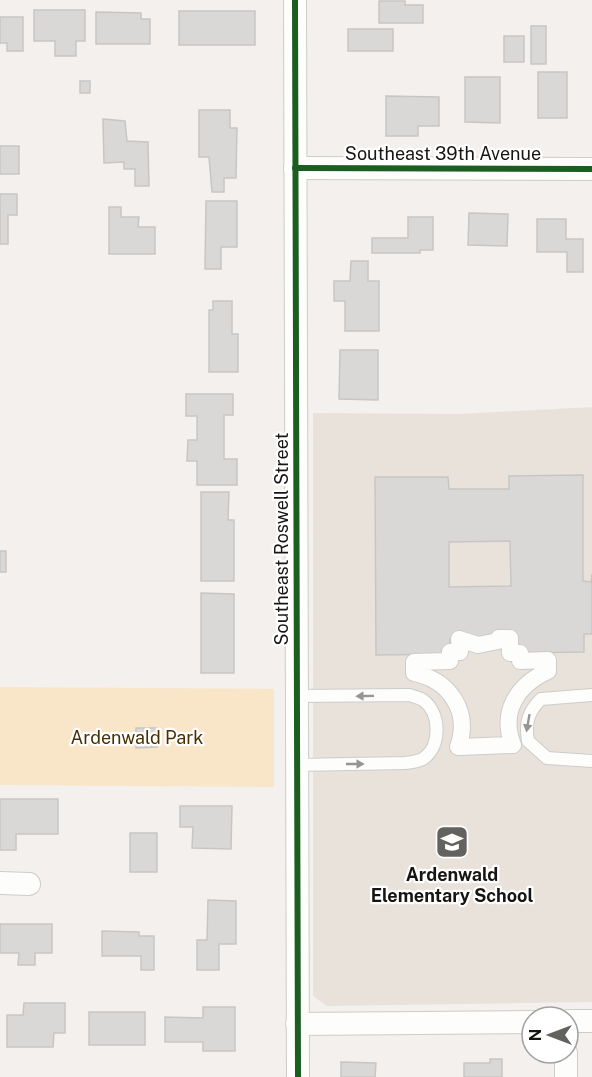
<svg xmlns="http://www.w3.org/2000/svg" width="592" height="1077" viewBox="0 0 592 1077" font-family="'Public Sans',sans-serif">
<rect width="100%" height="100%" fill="#f3f0ed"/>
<polygon fill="#e8e2db" points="592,407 592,1002 327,1006 313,996 313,413 458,414"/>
<polygon fill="#f9e5c7" points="0,687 274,689 274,787 0,785"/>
<g fill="#dad8d7" stroke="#c8c6c5" stroke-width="1.5" fill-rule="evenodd">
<polygon points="379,1 405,1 405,5 423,5 423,23 379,23"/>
<polygon points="34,10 85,10 85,41 76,41 76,56 55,56 55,41 34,41"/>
<rect x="179" y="11" width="76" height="34"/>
<polygon points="96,12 141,13 141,19 150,19 150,44 96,44"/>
<polygon points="0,17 23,17 23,51 7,51 7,43 0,43"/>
<rect x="531" y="26" width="15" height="38"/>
<rect x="348" y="29" width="45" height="22"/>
<rect x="504" y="36" width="20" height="26"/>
<rect x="538" y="72" width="29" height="46"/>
<polygon points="465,77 500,77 500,123 465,122"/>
<rect x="80" y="81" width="10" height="12"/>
<polygon points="386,96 439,97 439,126 418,126 418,136 386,136"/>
<polygon points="199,110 230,110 230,128 237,128 236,178 224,178 224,192 212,192 209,157 199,157"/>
<polygon points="103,119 125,121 127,141 148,142 149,186 135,186 135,169 124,169 124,162 104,163"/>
<rect x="0" y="146" width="19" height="28"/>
<polygon points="0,194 17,194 17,215 8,215 8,244 0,244"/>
<polygon points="206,201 237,201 237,247 221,247 221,269 205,269"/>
<polygon points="109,207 121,207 121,217 139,217 138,227 155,227 155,254 109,254"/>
<polygon points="469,213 508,214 507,246 468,245"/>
<polygon points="408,217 433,217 433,250 420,250 420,253 372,253 372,238 408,238"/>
<polygon points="537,219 566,219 566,239 583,239 583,272 567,272 567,252 537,252"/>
<polygon points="351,261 368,261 368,281 379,281 379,331 345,331 345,301 334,301 334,281 350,281"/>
<polygon points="213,301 232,301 232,334 238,334 238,372 209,372 209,310 213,310"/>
<polygon points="340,350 378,350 378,400 339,399"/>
<polygon points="186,394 233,394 233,415 224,415 224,459 237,459 237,485 197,485 197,461 187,461 188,440 197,440 197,416 186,416"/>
<path d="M583,475V581L591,582L592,574V634H584V652L510,653V638L450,639L449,654L376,655L375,477H448L449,489H509V476ZM510,541L511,586L449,587V542Z"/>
<polygon points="201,492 229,492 228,520 234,520 234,581 201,581"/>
<rect x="0" y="551" width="6" height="21"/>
<polygon points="201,593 234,594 234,673 201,673"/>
<polygon points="136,728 156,728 157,747 136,748"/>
<polygon points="0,799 58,799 58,834 16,834 16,850 0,850"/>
<polygon points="180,806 232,806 231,849 192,848 193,827 180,827"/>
<rect x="130" y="833" width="27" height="39"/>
<polygon points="208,900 236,901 236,944 219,944 219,970 197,970 197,940 207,940"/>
<polygon points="0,924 52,924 52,953 35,953 35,965 18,965 19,953 0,953"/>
<polygon points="102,931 139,932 139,936 154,936 154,970 141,970 141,956 102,956"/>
<polygon points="24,1003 65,1003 65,1033 54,1033 53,1047 7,1047 7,1015 23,1015"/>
<polygon points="203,1007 235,1007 235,1051 203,1051 203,1042 165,1042 165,1017 203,1018"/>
<rect x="89" y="1012" width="56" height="33"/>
<polygon points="490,1059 502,1059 502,1077 464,1077 464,1063 490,1063"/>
<polygon points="341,1062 376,1063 375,1077 341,1077"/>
</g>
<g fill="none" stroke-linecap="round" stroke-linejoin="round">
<g stroke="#ceccca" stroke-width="14">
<g id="service">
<path d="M592,695L541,699C528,712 525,723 528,741L547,758L592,761"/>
<path d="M296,696L410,695C414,697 420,698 423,700C441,713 441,746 424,758C419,762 411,762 405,763L296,765"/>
</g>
</g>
<g stroke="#ceccca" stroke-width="18">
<path id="pedestrian" d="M499,638H510V653H520V661L548,660V671C517,685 500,712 513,745L458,747C471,711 449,680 414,673V662L450,661V652H460L459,639L478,645L498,641Z"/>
</g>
<g stroke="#ceccca" stroke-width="24">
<g id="minor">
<polyline points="295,0 298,1077"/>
<polyline points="295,168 592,169"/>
<polyline points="0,883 29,884"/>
<polyline points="568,1021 592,1021"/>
<polyline points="297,1024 532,1022"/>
<polyline points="566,1077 566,1053"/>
</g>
</g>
<use href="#service" stroke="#fdfdfc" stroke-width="12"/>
<use href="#pedestrian" stroke="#fdfdfc" stroke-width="16"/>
<use href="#minor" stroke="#fdfdfc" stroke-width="22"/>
<g stroke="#fff" stroke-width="10">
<g id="cycleway">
<polyline points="295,0 298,1077"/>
<polyline points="295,168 592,169"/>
</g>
</g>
<use href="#cycleway" stroke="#1b5e20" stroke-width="6"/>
</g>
<defs><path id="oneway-solid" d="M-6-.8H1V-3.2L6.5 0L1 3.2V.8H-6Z" transform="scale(1.5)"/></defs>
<g fill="#969593">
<use href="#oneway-solid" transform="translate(365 696) rotate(179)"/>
<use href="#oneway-solid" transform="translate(528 723) rotate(100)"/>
<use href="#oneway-solid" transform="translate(355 764)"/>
</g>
<defs>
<g id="school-square" transform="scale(1.725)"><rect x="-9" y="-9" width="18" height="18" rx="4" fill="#64625f" stroke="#fff"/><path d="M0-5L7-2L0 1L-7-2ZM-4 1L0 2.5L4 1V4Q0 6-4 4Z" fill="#fff"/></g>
</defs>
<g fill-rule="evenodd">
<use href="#school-square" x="452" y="842"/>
</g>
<g text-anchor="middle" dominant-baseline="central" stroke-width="4.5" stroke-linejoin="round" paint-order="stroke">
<g font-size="18" fill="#171513" stroke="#fff">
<text x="443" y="153">Southeast 39th Avenue</text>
<text transform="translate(281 539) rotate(-90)">Southeast Roswell Street</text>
</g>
<g font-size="18" fill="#472f00" stroke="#fff">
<text x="137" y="737">Ardenwald Park</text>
</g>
<g font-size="18" font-weight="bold" fill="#171513" stroke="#fff">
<text x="452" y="874">Ardenwald<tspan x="452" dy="21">Elementary School</tspan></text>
</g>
</g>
<g transform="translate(550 1035) rotate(270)"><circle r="28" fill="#ffffff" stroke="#a2a1a1" stroke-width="1.5"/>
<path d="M0-4.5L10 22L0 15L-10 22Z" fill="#64625f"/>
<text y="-9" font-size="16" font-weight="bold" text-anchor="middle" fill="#171513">N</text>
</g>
</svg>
